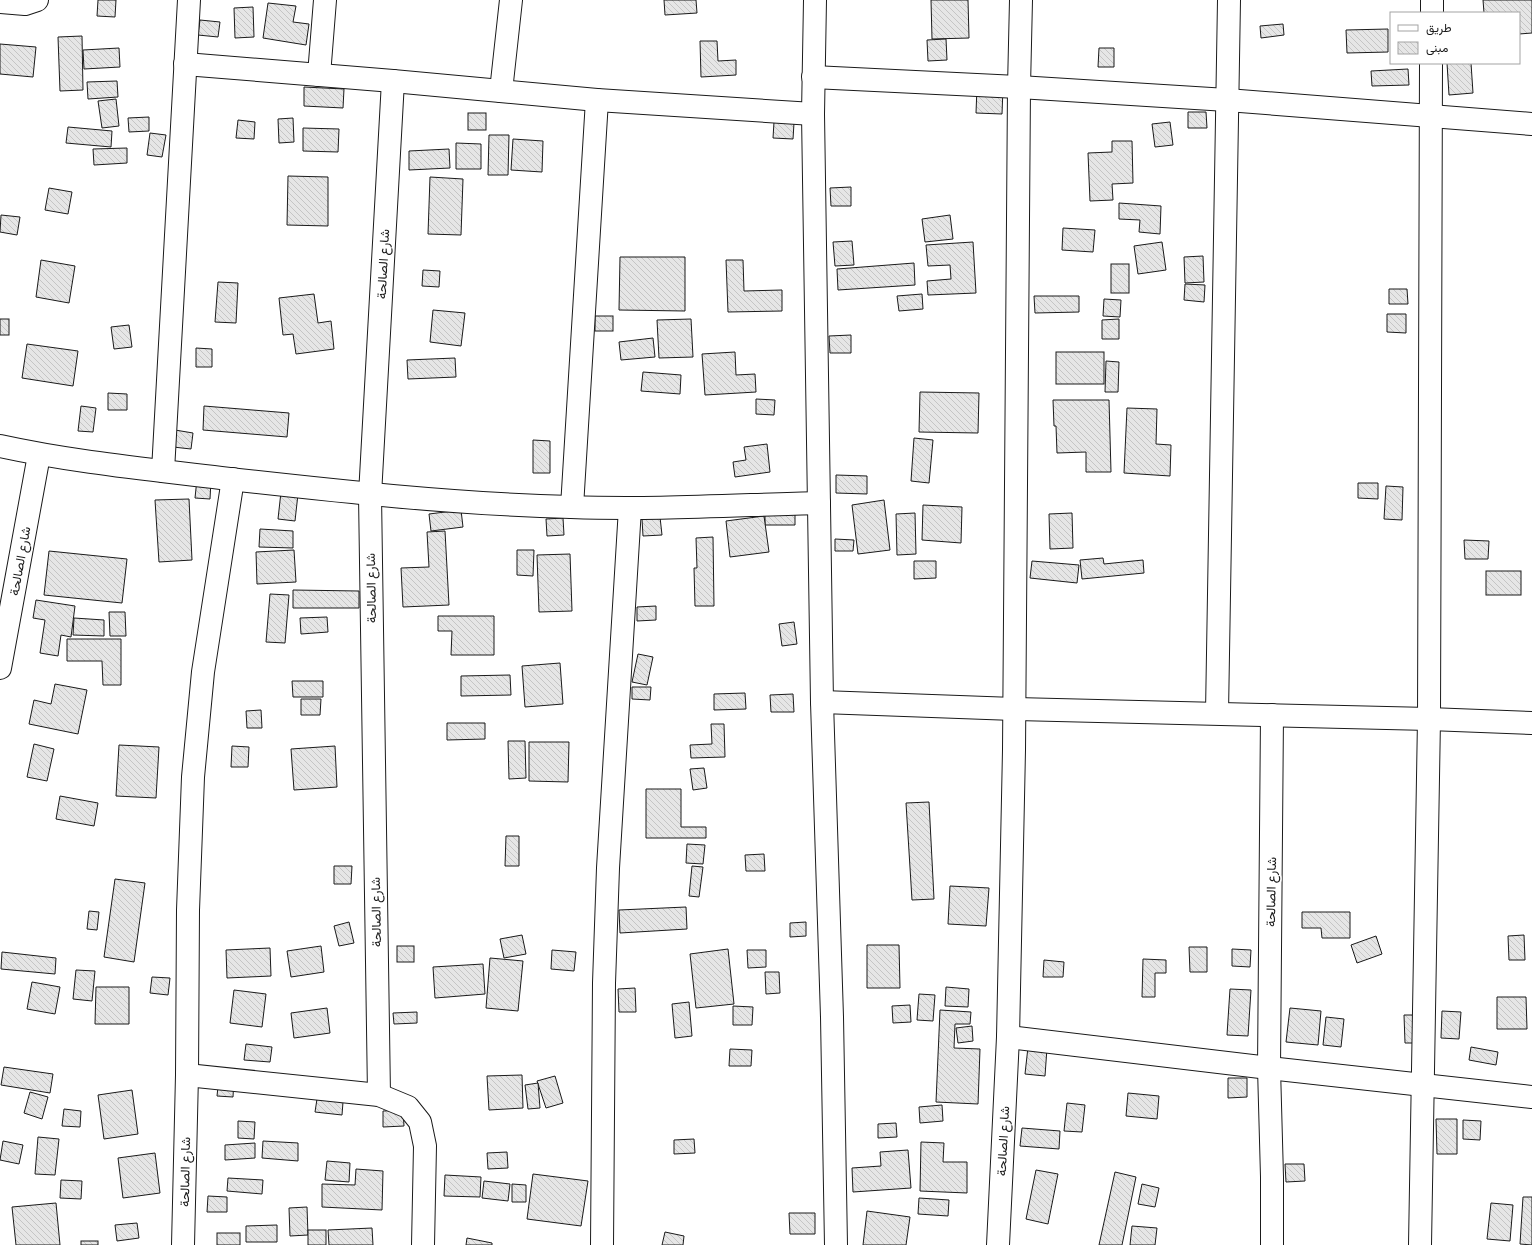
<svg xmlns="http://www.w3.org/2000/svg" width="1532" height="1245" viewBox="0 0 1532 1245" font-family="'Public Sans',Vazirmatn,sans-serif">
<defs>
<pattern id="building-back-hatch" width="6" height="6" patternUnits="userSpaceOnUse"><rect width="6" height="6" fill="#e6e6e6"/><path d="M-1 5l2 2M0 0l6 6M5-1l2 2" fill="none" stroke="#c5c5c5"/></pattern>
</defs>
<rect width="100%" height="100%" fill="#fff"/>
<g fill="url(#building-back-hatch)" stroke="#1a1a1a">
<polygon points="98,0 116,0 115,17 97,16"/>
<polygon points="664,0 696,0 697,13 665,15"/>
<polygon points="931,0 968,0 969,38 932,39"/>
<polygon points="1483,0 1532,0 1532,33 1519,34 1519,13 1484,13"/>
<polygon points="268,3 296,6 293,22 309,24 306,45 263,38"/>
<polygon points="253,7 254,37 235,38 234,8"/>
<polygon points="200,20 220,22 218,37 198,35"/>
<polygon points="1283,24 1284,35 1261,38 1260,26"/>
<polygon points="1388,29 1388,52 1347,53 1346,30"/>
<polygon points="82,36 83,90 60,91 58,37"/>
<polygon points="946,39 947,60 928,61 927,40"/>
<polygon points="700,41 717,41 718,61 736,60 736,75 701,77"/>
<polygon points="0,44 36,47 33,77 0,74"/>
<polygon points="119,48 120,67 84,69 83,50"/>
<polygon points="1099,48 1114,48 1114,67 1098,67"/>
<polygon points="1447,63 1471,63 1473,93 1449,95"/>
<polygon points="1408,69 1409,85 1372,86 1371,71"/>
<polygon points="117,81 118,97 88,99 87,82"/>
<polygon points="304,87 344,89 343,108 304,106"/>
<polygon points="977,87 1003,88 1002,114 976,113"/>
<polygon points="116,99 119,126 102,128 98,101"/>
<polygon points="1188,112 1206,112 1207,128 1188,128"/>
<rect x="468" y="113" width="18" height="17"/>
<polygon points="149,117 149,131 129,132 128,118"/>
<polygon points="293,118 294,142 279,143 278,119"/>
<polygon points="238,120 255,122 254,139 236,138"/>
<polygon points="774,122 794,123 793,139 773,138"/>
<polygon points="1170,122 1173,145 1155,147 1152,124"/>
<polygon points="68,127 112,131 111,147 66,143"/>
<polygon points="303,128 339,129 338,152 303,151"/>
<polygon points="150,133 166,135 162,157 147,155"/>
<polygon points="489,135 509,135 508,175 488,175"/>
<polygon points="513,139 543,141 542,172 511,170"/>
<polygon points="1112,141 1132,141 1133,183 1112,184 1113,200 1090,201 1088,153 1112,152"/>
<polygon points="456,143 481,144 481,169 456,169"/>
<polygon points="127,148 127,163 94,165 93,149"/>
<polygon points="449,149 450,168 409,170 409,151"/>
<polygon points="288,176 328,177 328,226 287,225"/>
<polygon points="430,177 463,179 461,235 428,234"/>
<polygon points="851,187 851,206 831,206 830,188"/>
<polygon points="49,188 72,192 68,214 45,210"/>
<polygon points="1119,203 1161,206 1160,234 1139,232 1140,220 1119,219"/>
<polygon points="1,215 20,217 17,235 0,232"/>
<polygon points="950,215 953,239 925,242 922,219"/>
<polygon points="1063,228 1095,230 1093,252 1062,250"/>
<polygon points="852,241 854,265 835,266 833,242"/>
<polygon points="973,242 976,293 928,295 927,281 951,279 950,265 928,266 926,245"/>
<polygon points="1162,242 1166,270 1138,274 1134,246"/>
<polygon points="1203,256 1204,282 1185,283 1184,257"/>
<polygon points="620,257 685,257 685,311 619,310"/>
<polygon points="41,260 75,266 69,303 36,297"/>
<polygon points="726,260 743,260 744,291 782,290 782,311 728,312"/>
<polygon points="914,263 915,285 838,290 837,269"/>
<rect x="1111" y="264" width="18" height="29"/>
<polygon points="423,270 440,271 439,287 422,286"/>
<polygon points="218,282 238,283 236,323 215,322"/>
<polygon points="1185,284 1205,285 1204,302 1184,300"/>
<polygon points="1389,289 1407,289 1408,304 1389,304"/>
<polygon points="314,294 318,323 331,321 334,349 296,354 293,334 283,335 279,298"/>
<polygon points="922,294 923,309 899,311 897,296"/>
<polygon points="1034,296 1079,296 1079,312 1035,313"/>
<polygon points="1104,299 1121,300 1120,317 1103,316"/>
<polygon points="433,310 465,313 461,346 430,342"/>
<polygon points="1387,314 1406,314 1406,333 1387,332"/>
<rect x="595" y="316" width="18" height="15"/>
<rect x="0" y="319" width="9" height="16"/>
<polygon points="691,319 693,357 659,358 657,320"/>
<polygon points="1119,319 1119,339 1102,339 1102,320"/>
<polygon points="129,325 132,347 114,349 111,327"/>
<polygon points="851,335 851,353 830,353 829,336"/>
<polygon points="653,338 655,357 621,360 619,342"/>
<polygon points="27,344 78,351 73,386 22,378"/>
<polygon points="196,348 212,349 212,367 196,367"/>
<polygon points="735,352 736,375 755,374 756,392 705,395 702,354"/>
<rect x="1056" y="352" width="48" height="32"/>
<polygon points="455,358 456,377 408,379 407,360"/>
<polygon points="1106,361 1119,362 1118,392 1105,392"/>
<polygon points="643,372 681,375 680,394 641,391"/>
<polygon points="920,392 979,393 978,433 919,432"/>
<polygon points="108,393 127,394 127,410 108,410"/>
<polygon points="756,399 775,400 774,415 756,414"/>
<polygon points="1053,400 1109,400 1111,472 1086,472 1086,452 1057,453 1056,426 1054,426"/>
<polygon points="81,406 96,408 93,432 78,431"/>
<polygon points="204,406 289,413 287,437 203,430"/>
<polygon points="1127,408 1157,409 1156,444 1171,445 1170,476 1124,473"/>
<polygon points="175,430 193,433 191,449 173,447"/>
<polygon points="914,438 933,440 929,483 911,481"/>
<polygon points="533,440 550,441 550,473 533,473"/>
<polygon points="767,444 770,472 735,477 733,462 746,460 744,447"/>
<polygon points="836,475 867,476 867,494 836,493"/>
<polygon points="197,479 211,480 210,499 195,498"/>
<polygon points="1358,483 1378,483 1378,499 1358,498"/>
<polygon points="1386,486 1403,487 1402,520 1384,519"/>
<polygon points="281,492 298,494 295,521 278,519"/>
<polygon points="189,499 192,560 159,562 155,500"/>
<polygon points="884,500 890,550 858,554 852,505"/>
<polygon points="923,505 962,507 961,543 922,540"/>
<polygon points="461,510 463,527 431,531 429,514"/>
<polygon points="795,512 795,525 765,525 765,513"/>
<polygon points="915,513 916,554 897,555 896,514"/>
<polygon points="1072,513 1073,548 1050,549 1049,514"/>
<polygon points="764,516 769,552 730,557 726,521"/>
<polygon points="660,517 662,535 643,536 642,519"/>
<polygon points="563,518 564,535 547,536 546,519"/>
<polygon points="260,529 293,531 293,548 259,547"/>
<polygon points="445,531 449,605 403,607 401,568 429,567 427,532"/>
<polygon points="713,537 714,606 695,606 694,568 697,568 696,538"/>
<polygon points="835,539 854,540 853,551 835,551"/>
<polygon points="1464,540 1489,541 1488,559 1465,559"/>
<polygon points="294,550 296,582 257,584 256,552"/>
<polygon points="517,550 534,550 533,576 517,575"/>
<polygon points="49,551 127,559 122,603 44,595"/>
<polygon points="570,554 572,611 539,612 537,555"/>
<polygon points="1103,558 1104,564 1143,560 1144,573 1082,579 1080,560"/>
<polygon points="914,561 936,561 936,578 914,579"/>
<polygon points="1032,561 1079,565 1077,583 1030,578"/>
<rect x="1486" y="571" width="35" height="24"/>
<polygon points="293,590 359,591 359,608 293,608"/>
<polygon points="270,594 289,595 285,643 266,642"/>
<polygon points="36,600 75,606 71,637 61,635 58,656 40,653 45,620 33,618"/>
<polygon points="656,606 656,620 637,621 637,607"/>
<polygon points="109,612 125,612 126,636 110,636"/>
<polygon points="438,616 494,616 494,655 451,655 452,631 438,631"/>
<polygon points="327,617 328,632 301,634 300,618"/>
<polygon points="74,618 104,620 104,636 73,635"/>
<polygon points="794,622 797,644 782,646 779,624"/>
<polygon points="67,639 121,639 121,685 103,685 102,661 67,661"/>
<polygon points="638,654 653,657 647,685 632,682"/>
<polygon points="560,663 563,704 525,707 522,666"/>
<polygon points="510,675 511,695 461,696 461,676"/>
<polygon points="292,681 323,681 323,697 293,697"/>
<polygon points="55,684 87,690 78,734 29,724 34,700 51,704"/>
<polygon points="632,687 651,687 650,700 632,699"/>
<polygon points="745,693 746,709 714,710 714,694"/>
<polygon points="793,694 794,712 771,712 770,695"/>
<polygon points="301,699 321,699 320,715 301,715"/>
<polygon points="261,710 262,728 247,728 246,711"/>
<polygon points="447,723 485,723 485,739 447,740"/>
<polygon points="711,724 724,724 725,757 691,758 690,745 712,744"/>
<polygon points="508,741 525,741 526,778 509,779"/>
<polygon points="529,742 569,742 568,782 529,781"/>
<polygon points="34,744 54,749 47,781 27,777"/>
<polygon points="119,745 159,747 156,798 116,796"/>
<polygon points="232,746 249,747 248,767 231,767"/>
<polygon points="335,746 337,787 294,790 291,749"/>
<polygon points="704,768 707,788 693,790 690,769"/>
<polygon points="646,789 681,789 681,827 706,827 706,838 646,838"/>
<polygon points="60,796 98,803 94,826 56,819"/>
<polygon points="929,802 934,899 912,900 906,803"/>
<polygon points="506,836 519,836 519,866 505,866"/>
<polygon points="687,844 705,845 703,864 686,863"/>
<polygon points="764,854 765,871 746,871 745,855"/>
<polygon points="334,866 352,866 351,884 334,884"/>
<polygon points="692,866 703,867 699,897 689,896"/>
<polygon points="115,879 145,883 134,962 104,957"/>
<polygon points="950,886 989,888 986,926 948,924"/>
<polygon points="686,907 687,929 620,933 619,910"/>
<polygon points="89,911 99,912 97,930 87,929"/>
<polygon points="1302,912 1350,912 1350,938 1322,938 1321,928 1302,928"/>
<polygon points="349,922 354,943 339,946 334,926"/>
<polygon points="806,922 806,936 790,937 790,923"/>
<polygon points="522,935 526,954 504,958 500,939"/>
<polygon points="1524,935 1525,960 1509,960 1508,936"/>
<polygon points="1376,936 1382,954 1357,963 1351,945"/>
<polygon points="867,945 899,945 900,988 867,988"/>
<polygon points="321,946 324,972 291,977 287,951"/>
<rect x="397" y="946" width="17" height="16"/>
<polygon points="1189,947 1207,947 1207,972 1190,972"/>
<polygon points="270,948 271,976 227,978 226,950"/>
<polygon points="728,949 734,1004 696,1008 690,954"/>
<polygon points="1232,949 1251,950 1250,967 1232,966"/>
<polygon points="552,950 576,952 574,971 551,969"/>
<polygon points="747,950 766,950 766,967 748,968"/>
<polygon points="2,952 56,958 55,974 1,969"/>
<polygon points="490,958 523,961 518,1011 486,1008"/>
<polygon points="1143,959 1166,960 1166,973 1155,973 1155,997 1142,997"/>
<polygon points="1044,960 1064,962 1063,977 1043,977"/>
<polygon points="483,964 485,994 435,998 433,967"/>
<polygon points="76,970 95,971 92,1001 73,999"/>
<polygon points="765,972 779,972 780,993 766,994"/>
<polygon points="152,977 170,978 168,995 150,993"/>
<polygon points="32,982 60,987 55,1014 27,1009"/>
<polygon points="96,987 129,987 129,1024 95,1024"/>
<polygon points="946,987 969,989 968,1007 945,1006"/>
<polygon points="635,988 636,1012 619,1012 618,989"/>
<polygon points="1230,989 1251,990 1248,1036 1227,1035"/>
<polygon points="234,990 266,994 262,1027 230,1023"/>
<polygon points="919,994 935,995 933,1021 917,1020"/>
<polygon points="1497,997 1526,997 1527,1029 1497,1029"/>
<polygon points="689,1002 692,1036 675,1038 672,1004"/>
<polygon points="910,1005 911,1022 893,1023 892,1006"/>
<polygon points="733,1006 753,1007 752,1025 733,1025"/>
<polygon points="327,1008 330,1033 294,1038 291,1013"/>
<polygon points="1290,1008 1321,1011 1318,1045 1286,1042"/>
<polygon points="940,1010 971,1012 970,1024 955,1024 954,1048 980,1049 978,1104 936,1102"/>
<polygon points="1442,1011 1461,1012 1459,1039 1441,1038"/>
<polygon points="417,1012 417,1023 394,1024 393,1013"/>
<polygon points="1404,1015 1416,1015 1417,1043 1405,1043"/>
<polygon points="1326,1017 1344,1019 1341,1047 1323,1045"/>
<polygon points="972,1026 973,1041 958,1043 956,1028"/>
<polygon points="246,1044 272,1047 270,1062 244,1060"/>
<polygon points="1028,1047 1047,1048 1045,1076 1025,1074"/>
<polygon points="1471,1047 1498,1052 1496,1065 1469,1060"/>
<polygon points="730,1049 752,1050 751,1066 729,1066"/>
<polygon points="4,1067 53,1074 50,1093 1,1085"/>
<polygon points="522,1075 523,1108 489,1110 487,1076"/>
<polygon points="555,1076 563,1103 546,1108 537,1081"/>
<polygon points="219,1077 234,1078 233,1097 217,1096"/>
<polygon points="1228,1078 1247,1078 1247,1097 1228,1098"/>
<polygon points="538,1083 540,1108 528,1109 525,1085"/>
<polygon points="132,1090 138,1134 104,1139 98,1095"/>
<polygon points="30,1092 48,1097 42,1119 24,1113"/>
<polygon points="1128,1093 1159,1096 1157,1119 1126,1116"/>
<polygon points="317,1099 343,1102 342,1115 315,1112"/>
<polygon points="1067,1103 1085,1105 1082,1132 1064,1131"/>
<polygon points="942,1105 943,1121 920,1123 919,1107"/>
<polygon points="64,1109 81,1111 80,1127 62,1126"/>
<polygon points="403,1110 404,1126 383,1127 383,1111"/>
<polygon points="1436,1119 1457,1119 1457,1154 1437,1154"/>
<polygon points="1463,1120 1481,1121 1480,1140 1463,1139"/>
<polygon points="238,1121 255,1122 254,1139 238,1138"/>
<polygon points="896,1123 897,1137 878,1138 878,1124"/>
<polygon points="1022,1128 1060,1131 1059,1149 1020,1146"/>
<polygon points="38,1137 59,1139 55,1175 35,1174"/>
<polygon points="694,1139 695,1153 674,1154 674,1140"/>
<polygon points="3,1141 23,1145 19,1164 0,1160"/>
<polygon points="263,1141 298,1143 298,1161 262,1158"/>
<polygon points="921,1142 944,1143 943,1162 967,1162 967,1193 920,1191"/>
<polygon points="255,1143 255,1158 225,1160 225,1145"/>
<polygon points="908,1150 911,1188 853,1192 852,1168 881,1166 880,1152"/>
<polygon points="507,1152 508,1168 488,1169 487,1153"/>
<polygon points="155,1153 160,1193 123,1198 118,1158"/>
<polygon points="327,1161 350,1163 349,1182 325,1180"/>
<polygon points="1285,1164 1304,1164 1305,1181 1286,1182"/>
<polygon points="356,1169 383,1171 382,1210 322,1207 322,1184 355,1185"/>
<polygon points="1036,1170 1058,1174 1048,1224 1026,1219"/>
<polygon points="1115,1172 1136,1177 1122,1245 1099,1245"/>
<polygon points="533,1174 588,1181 581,1226 527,1219"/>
<polygon points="445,1175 481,1177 480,1197 444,1196"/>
<polygon points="228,1178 263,1180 262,1194 227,1191"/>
<polygon points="61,1180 82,1181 81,1199 60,1198"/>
<polygon points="484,1181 510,1184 508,1201 482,1198"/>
<polygon points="512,1184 526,1185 526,1202 512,1202"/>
<polygon points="1142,1184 1159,1188 1155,1207 1138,1204"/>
<polygon points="208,1196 227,1197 227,1212 207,1212"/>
<polygon points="1523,1197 1532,1197 1532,1245 1520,1244"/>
<polygon points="919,1198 949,1200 948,1216 918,1214"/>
<polygon points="56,1203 60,1245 16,1245 12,1207"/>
<polygon points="1491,1203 1513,1205 1510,1241 1487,1239"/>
<polygon points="307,1207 308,1235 290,1236 289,1208"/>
<polygon points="867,1211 910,1217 906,1245 863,1245"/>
<polygon points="789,1213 815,1213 815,1234 790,1234"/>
<polygon points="137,1223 139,1238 117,1241 115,1225"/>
<polygon points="277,1225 277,1242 246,1242 246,1226"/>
<polygon points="1132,1226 1157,1228 1155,1245 1130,1245"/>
<polygon points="372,1228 373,1245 329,1245 328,1230"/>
<rect x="308" y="1230" width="18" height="15"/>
<polygon points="665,1232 684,1236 683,1245 662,1245"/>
<rect x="217" y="1233" width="23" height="12"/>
<polygon points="467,1238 492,1243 492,1245 466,1245"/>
<rect x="81" y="1241" width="17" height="4"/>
</g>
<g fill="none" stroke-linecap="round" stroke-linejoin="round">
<g stroke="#1a1a1a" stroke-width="24">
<g id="minor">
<polyline points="815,0 813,114 822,702 832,1017 836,1245"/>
<polyline points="0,2 25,4 37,0"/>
<polyline points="1432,13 1432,0"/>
<polyline points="185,64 393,81 597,100 813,114"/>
<polyline points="319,75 325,0"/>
<polyline points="813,77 1019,87 1227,100 1532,124"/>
<polyline points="501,91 511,0"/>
<path d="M0,446C73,462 147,469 221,478C337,491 453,504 571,507C653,510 736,505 819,503"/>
<polyline points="163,471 189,0"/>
<polyline points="572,507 597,100"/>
<polyline points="0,668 39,455"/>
<polyline points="822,702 1014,709 1429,719 1532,723"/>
<polyline points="1217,713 1229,0"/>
<polyline points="1008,1037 1269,1068 1532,1097"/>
<polyline points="187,1075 379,1095 408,1107 420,1122 425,1146 423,1245"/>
<polyline points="379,1095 370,495 393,81"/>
<polyline points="183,1245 187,1075 188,910 193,777 203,672 233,479"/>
<polyline points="602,1245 604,983 608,868 630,508"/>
<polyline points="998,1245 1008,1037 1014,750 1019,87 1021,0"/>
<polyline points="1272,1245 1272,1177 1269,1068 1272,715"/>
<polyline points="1420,1245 1429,719 1431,63"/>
</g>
</g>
<use href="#minor" stroke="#fff" stroke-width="22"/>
</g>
<g text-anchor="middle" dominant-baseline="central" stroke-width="3" stroke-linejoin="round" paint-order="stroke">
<g font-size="13" fill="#1a1a1a" stroke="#fff">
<text transform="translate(383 264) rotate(-87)">شارع الصالحة</text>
<text transform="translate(20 561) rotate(-80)">شارع الصالحة</text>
<text transform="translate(371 588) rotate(-91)">شارع الصالحة</text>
<text transform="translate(1271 892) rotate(-89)">شارع الصالحة</text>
<text transform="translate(376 912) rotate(-91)">شارع الصالحة</text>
<text transform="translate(1003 1141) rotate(-87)">شارع الصالحة</text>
<text transform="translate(185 1172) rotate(-89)">شارع الصالحة</text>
</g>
</g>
<rect x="1390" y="12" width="130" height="52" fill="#ffffff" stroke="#a3a3a3"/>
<rect x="1398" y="25" width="20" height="6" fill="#ffffff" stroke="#a3a3a3"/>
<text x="1426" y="32" font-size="12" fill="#1a1a1a">طريق</text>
<rect x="1398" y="42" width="20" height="12" fill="url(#building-back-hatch)" stroke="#a3a3a3"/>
<text x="1426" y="52" font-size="12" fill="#1a1a1a">مبنى</text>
</svg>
